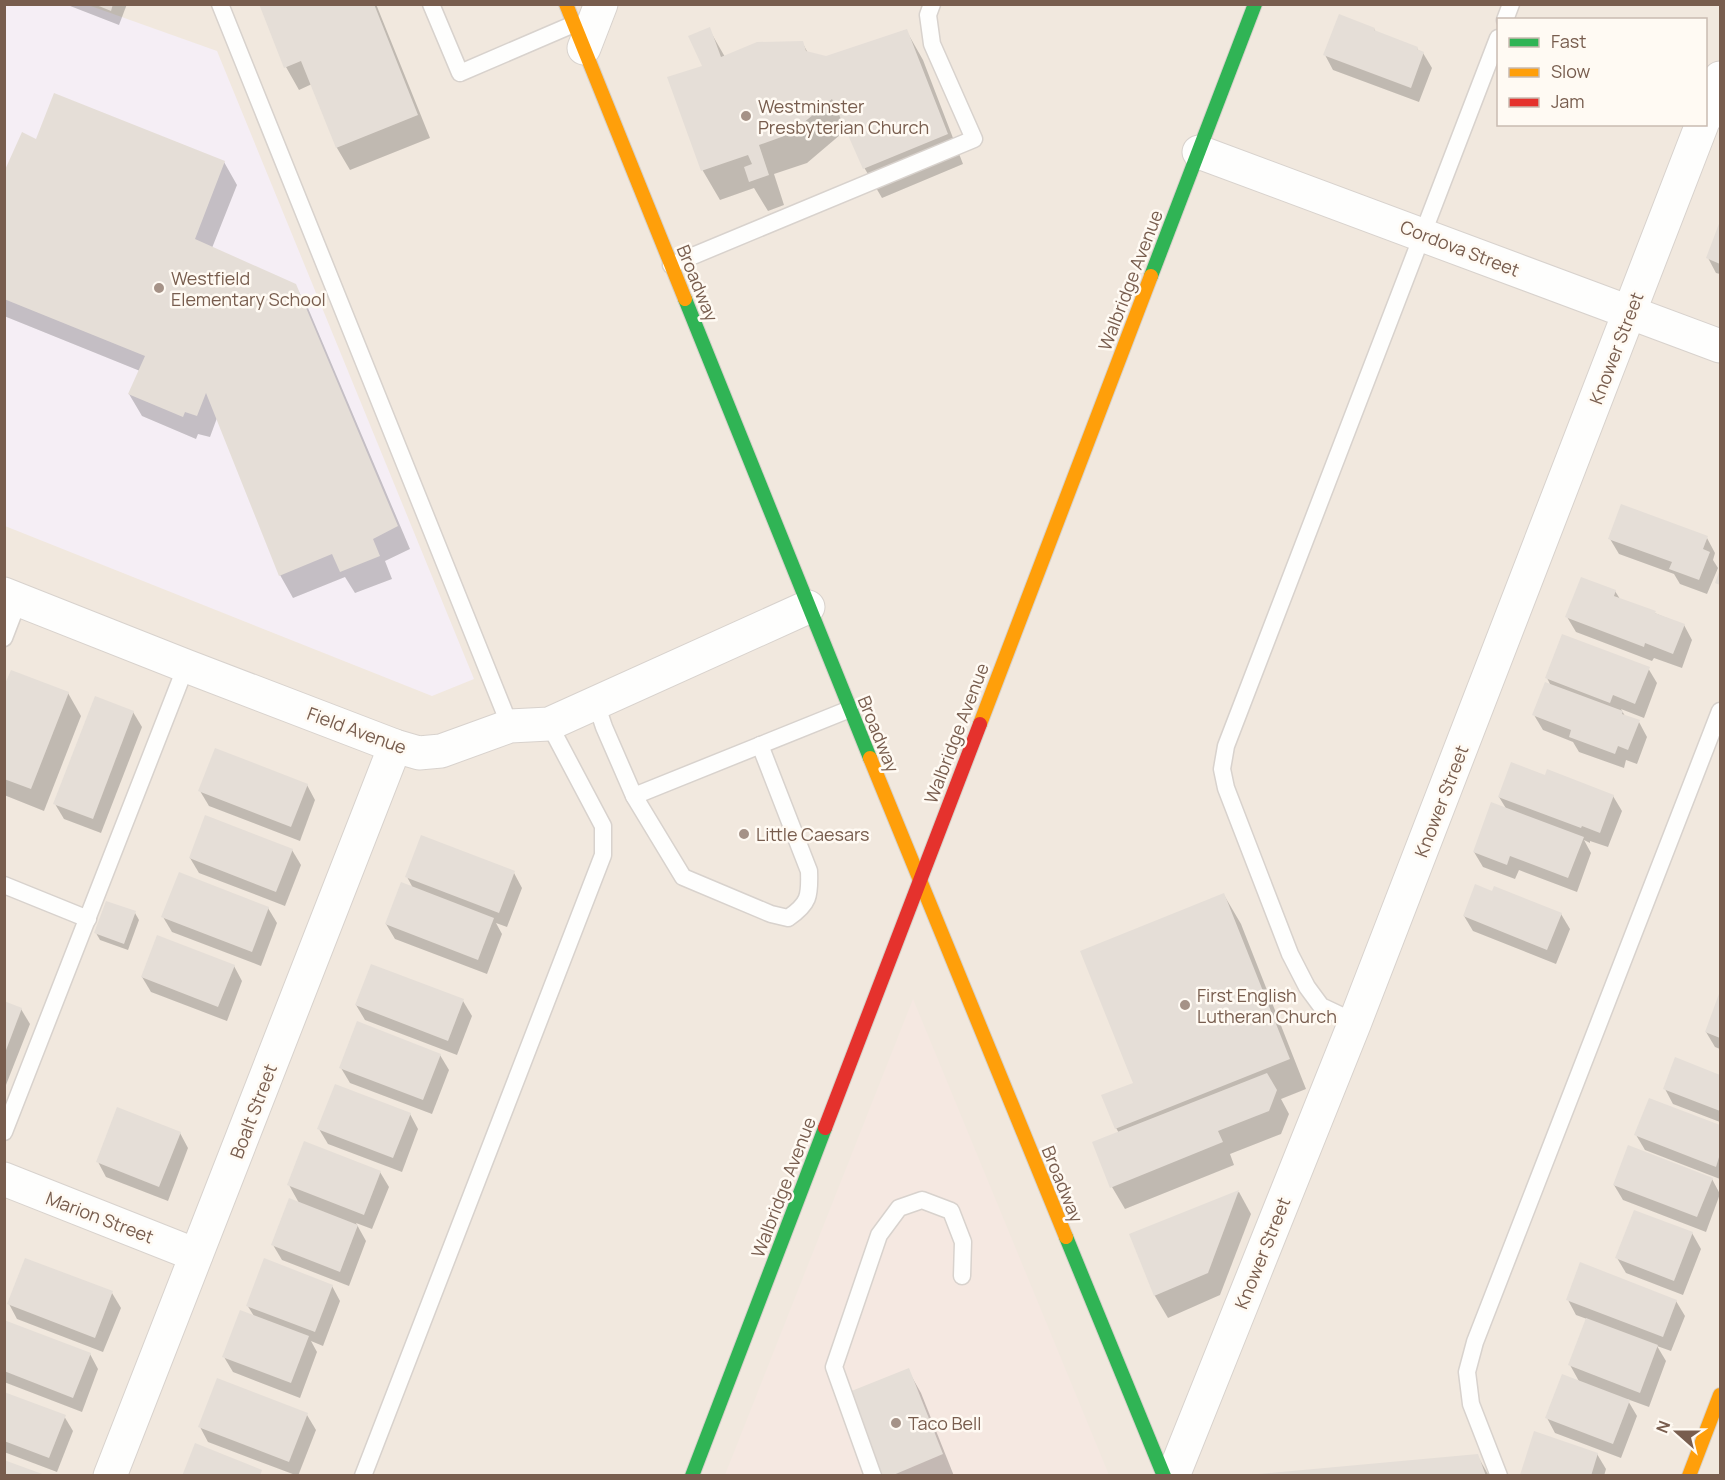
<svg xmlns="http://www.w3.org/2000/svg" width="1725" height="1480" viewBox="0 0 1725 1480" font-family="Manrope,sans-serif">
<rect width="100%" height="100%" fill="#f8f5f0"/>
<path fill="#f1e8de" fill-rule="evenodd" d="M5,5H1720V1475H5ZM1498,20H1706V124H1498Z"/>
<polygon fill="#f5e8e1" points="913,999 1109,1475 725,1475"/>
<polygon fill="#f5eef5" points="4,5 88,5 217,51 474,679 432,696 5,526"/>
<g fill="#0003">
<polygon points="65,4 127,4 119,25"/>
<polygon points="261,4 376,4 430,138 350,170 337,148 312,84 299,90 286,67"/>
<polygon points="709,29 725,57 802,42 808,53 826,58 906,30 923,60 963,164 882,198 865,169 847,129 807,163 774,174 784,205 768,211 754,188 720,200 703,171 669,78 704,67"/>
<polygon points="1374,29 1376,32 1417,48 1419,52 1423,53 1432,68 1419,102 1333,70 1325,55"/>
<polygon points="36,141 224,162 237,185 212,248 295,285 308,308 410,549 385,561 392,579 355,593 345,577 293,598 280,575 217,418 210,437 198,434 196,439 142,416 129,394 140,371 4,316 4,176"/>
<polygon points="1720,224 1720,274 1716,273 1708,258"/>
<polygon points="1707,538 1715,553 1713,560 1718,568 1707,594 1680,584 1674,574 1619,554 1610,539"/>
<polygon points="1615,591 1620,599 1684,625 1692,640 1682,668 1654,658 1652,661 1576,632 1567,617"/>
<polygon points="1648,668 1657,683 1644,718 1621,709 1625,716 1639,722 1647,737 1637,764 1626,760 1624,768 1579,752 1573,742 1543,730 1534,715 1551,686 1547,678"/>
<polygon points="4,690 68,693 81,716 44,811 4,795"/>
<polygon points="133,712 142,727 101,833 64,819 55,804"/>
<polygon points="1546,777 1613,796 1622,811 1608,847 1590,841 1590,843 1584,840 1591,853 1577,892 1519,870 1515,879 1483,867 1474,852 1507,810 1499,797"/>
<polygon points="307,785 315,800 300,841 209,806 200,791"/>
<polygon points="292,850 301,865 285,906 199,873 190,858"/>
<polygon points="514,873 522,888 507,927 496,923 502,934 487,974 395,939 386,924 413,888 407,877"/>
<polygon points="1224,895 1241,924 1306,1089 1281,1099 1289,1114 1281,1134 1230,1154 1234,1165 1125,1209 1112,1187 1119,1133 1116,1128"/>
<polygon points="268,908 277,923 261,966 172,932 163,917"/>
<polygon points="135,913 139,920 128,950 100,940 96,933"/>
<polygon points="1561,914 1570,929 1556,964 1473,931 1464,916"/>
<polygon points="234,966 242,981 227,1021 151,992 142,977"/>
<polygon points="1720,995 1720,1049 1715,1047 1706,1032"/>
<polygon points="463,1001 472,1016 457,1055 365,1020 356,1005"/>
<polygon points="4,1003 21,1009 30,1024 4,1090"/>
<polygon points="440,1055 449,1070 432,1114 350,1083 341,1068"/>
<polygon points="1676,1059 1720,1076 1720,1122 1673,1104 1665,1089"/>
<polygon points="1649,1100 1720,1127 1720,1179 1645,1150 1636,1135"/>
<polygon points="410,1114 418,1129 402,1172 328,1144 319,1129"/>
<polygon points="180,1133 188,1148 168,1201 106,1177 98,1162"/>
<polygon points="380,1172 389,1187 372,1229 356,1223 366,1241 349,1286 282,1260 273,1245 299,1203 289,1185"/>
<polygon points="1712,1179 1720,1194 1706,1232 1623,1200 1614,1185"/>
<polygon points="1239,1192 1251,1214 1220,1295 1168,1318 1155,1296 1131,1234"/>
<polygon points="1692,1233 1701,1249 1683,1295 1626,1273 1617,1258"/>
<polygon points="332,1286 340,1301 323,1346 311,1341 317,1352 300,1398 233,1372 224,1357 254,1316 247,1305"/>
<polygon points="112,1293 121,1308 103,1352 17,1319 9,1304"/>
<polygon points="1568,1300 1676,1301 1685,1316 1671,1351 1657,1346 1666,1361 1649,1407 1627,1399 1637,1416 1621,1458 1555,1433 1547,1418 1580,1383 1570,1365 1587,1319 1576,1315"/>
<polygon points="4,1321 90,1354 98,1369 82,1412 4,1382"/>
<polygon points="908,1370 921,1393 954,1476 885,1476"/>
<polygon points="4,1393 64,1416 73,1431 57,1472 4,1452"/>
<polygon points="307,1415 316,1430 298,1476 208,1442 200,1427"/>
<polygon points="1597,1454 1606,1469 1604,1476 1521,1475"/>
<polygon points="1477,1455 1489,1476 1257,1476"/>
</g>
<g fill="#e5ded7">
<polygon points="94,4 113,4 111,11"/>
<polygon points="259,4 374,4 418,115 336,148 301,61 284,68"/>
<polygon points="1339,14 1375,28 1374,30 1418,47 1417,49 1424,52 1411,88 1323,55"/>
<polygon points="710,27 721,57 757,42 803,41 806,51 826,56 907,29 948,134 863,169 832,99 790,134 759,145 769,175 749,182 744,167 752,164 748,155 701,171 667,77 702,66 688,36"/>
<polygon points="54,93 225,161 195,239 296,284 398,526 373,539 380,556 340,572 332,554 279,576 206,393 197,416 185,412 183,417 128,394 145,356 4,299 4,172 22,132 36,139"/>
<polygon points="1720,221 1720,264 1706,258"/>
<polygon points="1621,504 1708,536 1703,549 1710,552 1699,580 1669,569 1672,562 1608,539"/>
<polygon points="1720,569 1720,585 1715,583"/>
<polygon points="1581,577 1616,590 1614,596 1656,611 1655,613 1685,624 1673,654 1645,643 1644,647 1565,617"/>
<polygon points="1562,634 1650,667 1635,704 1613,695 1610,703 1545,678"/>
<polygon points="11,670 69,692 31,789 4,779 4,686"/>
<polygon points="1545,682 1623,711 1622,714 1640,720 1628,750 1618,746 1615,754 1569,737 1571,730 1532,715"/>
<polygon points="95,696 134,711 93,819 53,804"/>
<polygon points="215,748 308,784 291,827 198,791"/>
<polygon points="1511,762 1545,775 1547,769 1614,795 1600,833 1582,826 1581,828 1498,797"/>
<polygon points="1491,802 1584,837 1568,878 1510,856 1507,865 1473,852"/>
<polygon points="205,815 293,849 276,892 189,858"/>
<polygon points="421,835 515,871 499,913 405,877"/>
<polygon points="179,872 269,907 252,952 161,917"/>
<polygon points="401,882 494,918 478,960 385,924"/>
<polygon points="1475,884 1492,891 1494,886 1562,913 1547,950 1463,916"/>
<polygon points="1224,893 1290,1059 1115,1129 1101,1095 1133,1083 1080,951"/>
<polygon points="106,901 136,911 124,944 94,933"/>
<polygon points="157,935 235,965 218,1007 141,977"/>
<polygon points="371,964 464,999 448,1041 355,1005"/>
<polygon points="1720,991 1720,1038 1705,1032"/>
<polygon points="4,1001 22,1008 5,1053 4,1053"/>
<polygon points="357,1021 441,1054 423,1100 339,1068"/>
<polygon points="1675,1057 1720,1075 1720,1111 1663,1089"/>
<polygon points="1267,1073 1277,1090 1269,1111 1218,1131 1223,1142 1110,1188 1092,1142"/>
<polygon points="335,1084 411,1113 393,1158 317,1129"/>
<polygon points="1649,1098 1720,1125 1720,1154 1716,1167 1634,1135"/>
<polygon points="117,1107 181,1132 159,1187 96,1162"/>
<polygon points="304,1141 381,1171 364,1215 287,1185"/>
<polygon points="1628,1145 1713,1178 1697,1217 1613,1185"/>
<polygon points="1239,1190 1208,1273 1154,1296 1129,1234"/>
<polygon points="289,1198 358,1225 340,1272 271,1245"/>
<polygon points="1634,1210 1693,1232 1674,1281 1615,1258"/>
<polygon points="25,1258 113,1291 95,1338 7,1304"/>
<polygon points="264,1258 333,1285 315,1332 246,1306"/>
<polygon points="1580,1262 1677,1300 1663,1337 1566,1300"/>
<polygon points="240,1310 309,1336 291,1383 222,1357"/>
<polygon points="1586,1318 1658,1345 1640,1393 1568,1365"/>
<polygon points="4,1320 91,1353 73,1398 4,1371"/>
<polygon points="909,1368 943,1454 891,1476 883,1476 849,1392"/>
<polygon points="1562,1374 1630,1400 1613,1444 1545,1418"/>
<polygon points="217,1378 308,1413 289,1462 198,1427"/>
<polygon points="4,1392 66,1415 49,1458 4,1441"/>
<polygon points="1534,1431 1598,1453 1591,1476 1520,1475"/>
<polygon points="195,1443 262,1470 260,1476 182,1476"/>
<polygon points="1478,1454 1486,1476 1258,1476 1258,1474"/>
<polygon points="4,1460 45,1475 45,1476 4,1476"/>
</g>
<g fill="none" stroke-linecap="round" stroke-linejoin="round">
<g stroke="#d8d2cd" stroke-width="19">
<g id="lane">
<polyline points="220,4 510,726"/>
<polyline points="431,4 460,73 574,24"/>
<polyline points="1505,20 1511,4"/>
<polyline points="671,265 974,139 932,44 928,15 932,4"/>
<polyline points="4,638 19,599"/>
<polyline points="596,703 604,727 634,796 850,709"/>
<path d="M634,796L683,877L771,914L788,918C809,904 810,896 809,871L760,745"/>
<polyline points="4,885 88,919"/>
<polyline points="1355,1022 1321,1006 1307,987 1290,954 1226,788 1222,769 1226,746 1498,38"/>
<polyline points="4,1132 186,666"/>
<polyline points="363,1476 603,855 603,826 549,724"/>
<polyline points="873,1476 834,1367 879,1235 899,1208 922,1200 951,1211 963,1242 962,1276"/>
<polyline points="1499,1476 1471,1404 1467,1372 1475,1342 1720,711"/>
</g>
</g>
<g stroke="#d8d2cd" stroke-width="35">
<g id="street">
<polyline points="584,48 601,4"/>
<polyline points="1706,117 1720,78"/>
<polyline points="1199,152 1720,346"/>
<polyline points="4,594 186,666 395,746 419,753 441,751 510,726 549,724 808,607"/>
<polyline points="4,1179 196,1255"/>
<polyline points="110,1476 395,746"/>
<polyline points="1173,1476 1355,1022 1702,124"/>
</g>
</g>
<g stroke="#d6d1ca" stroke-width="16">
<g id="fast">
<polyline points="1151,276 1255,4"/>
<polyline points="685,299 870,758"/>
<polyline points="1066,1237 1164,1476"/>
<polyline points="692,1476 825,1128"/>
</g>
</g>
<g stroke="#d6d1ca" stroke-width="16">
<g id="slow">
<polyline points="566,4 685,299"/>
<polyline points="980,724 1151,276"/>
<polyline points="870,758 1066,1237"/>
<polyline points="1689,1476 1720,1395"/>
</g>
</g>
<g stroke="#d6d1ca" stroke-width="16">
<polyline id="jam" points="825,1128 980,724"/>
</g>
<use href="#lane" stroke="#fefefd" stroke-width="16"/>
<use href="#street" stroke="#fefefd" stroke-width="33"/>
<use href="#fast" stroke="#30b455" stroke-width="14"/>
<use href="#slow" stroke="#ff9f0a" stroke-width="14"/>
<use href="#jam" stroke="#e5322d" stroke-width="14"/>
</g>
<g fill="#a59287" stroke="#fffaf3" stroke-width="2">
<circle cx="746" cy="116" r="6"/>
<circle cx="159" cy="288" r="6"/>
<circle cx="744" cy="834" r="6"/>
<circle cx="1185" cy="1005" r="6"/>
<circle cx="896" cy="1423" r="6"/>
</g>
<g text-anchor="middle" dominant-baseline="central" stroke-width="5" stroke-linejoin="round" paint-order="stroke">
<g font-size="18" fill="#785d4e" stroke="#fffaf3" text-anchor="start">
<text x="758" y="106">Westminster<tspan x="758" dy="21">Presbyterian Church</tspan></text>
<text x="171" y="278">Westfield<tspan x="171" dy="21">Elementary School</tspan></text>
<text x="756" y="834">Little Caesars</text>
<text x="1197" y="995">First English<tspan x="1197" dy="21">Lutheran Church</tspan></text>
<text x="908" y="1423">Taco Bell</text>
</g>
<g font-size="18" fill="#785d4e" stroke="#fffaf3">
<text transform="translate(1460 248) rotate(21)">Cordova Street</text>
<text transform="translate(1130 280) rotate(-69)">Walbridge Avenue</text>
<text transform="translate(698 283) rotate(68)">Broadway</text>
<text transform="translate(1616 348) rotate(-69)">Knower Street</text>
<text transform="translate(357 730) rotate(20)">Field Avenue</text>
<text transform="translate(956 733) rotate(-69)">Walbridge Avenue</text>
<text transform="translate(879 734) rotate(68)">Broadway</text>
<text transform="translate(1441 801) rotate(-69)">Knower Street</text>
<text transform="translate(253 1111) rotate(-69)">Boalt Street</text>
<text transform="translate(1063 1184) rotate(68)">Broadway</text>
<text transform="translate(783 1187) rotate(-69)">Walbridge Avenue</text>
<text transform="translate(100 1217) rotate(21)">Marion Street</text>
<text transform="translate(1262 1253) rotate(-68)">Knower Street</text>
</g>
</g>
<rect width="1725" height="1480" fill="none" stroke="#785d4e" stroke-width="12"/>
<rect x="1497" y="18" width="210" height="108" fill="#fffaf3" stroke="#c9bbb1" stroke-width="1.5"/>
<rect x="1509" y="38" width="30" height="9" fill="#30b455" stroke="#c9bbb1" stroke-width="1.5"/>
<text x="1551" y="48" font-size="18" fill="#785d4e">Fast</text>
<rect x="1509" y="68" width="30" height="9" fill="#ff9f0a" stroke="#c9bbb1" stroke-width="1.5"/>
<text x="1551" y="78" font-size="18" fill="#785d4e">Slow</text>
<rect x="1509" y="98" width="30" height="9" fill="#e5322d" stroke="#c9bbb1" stroke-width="1.5"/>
<text x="1551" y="108" font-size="18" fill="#785d4e">Jam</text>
<g transform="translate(1677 1432) rotate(291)" stroke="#fffaf3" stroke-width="4.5" paint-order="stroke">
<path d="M0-4.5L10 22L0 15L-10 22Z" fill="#785d4e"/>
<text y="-9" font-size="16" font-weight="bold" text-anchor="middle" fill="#785d4e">N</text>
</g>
</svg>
